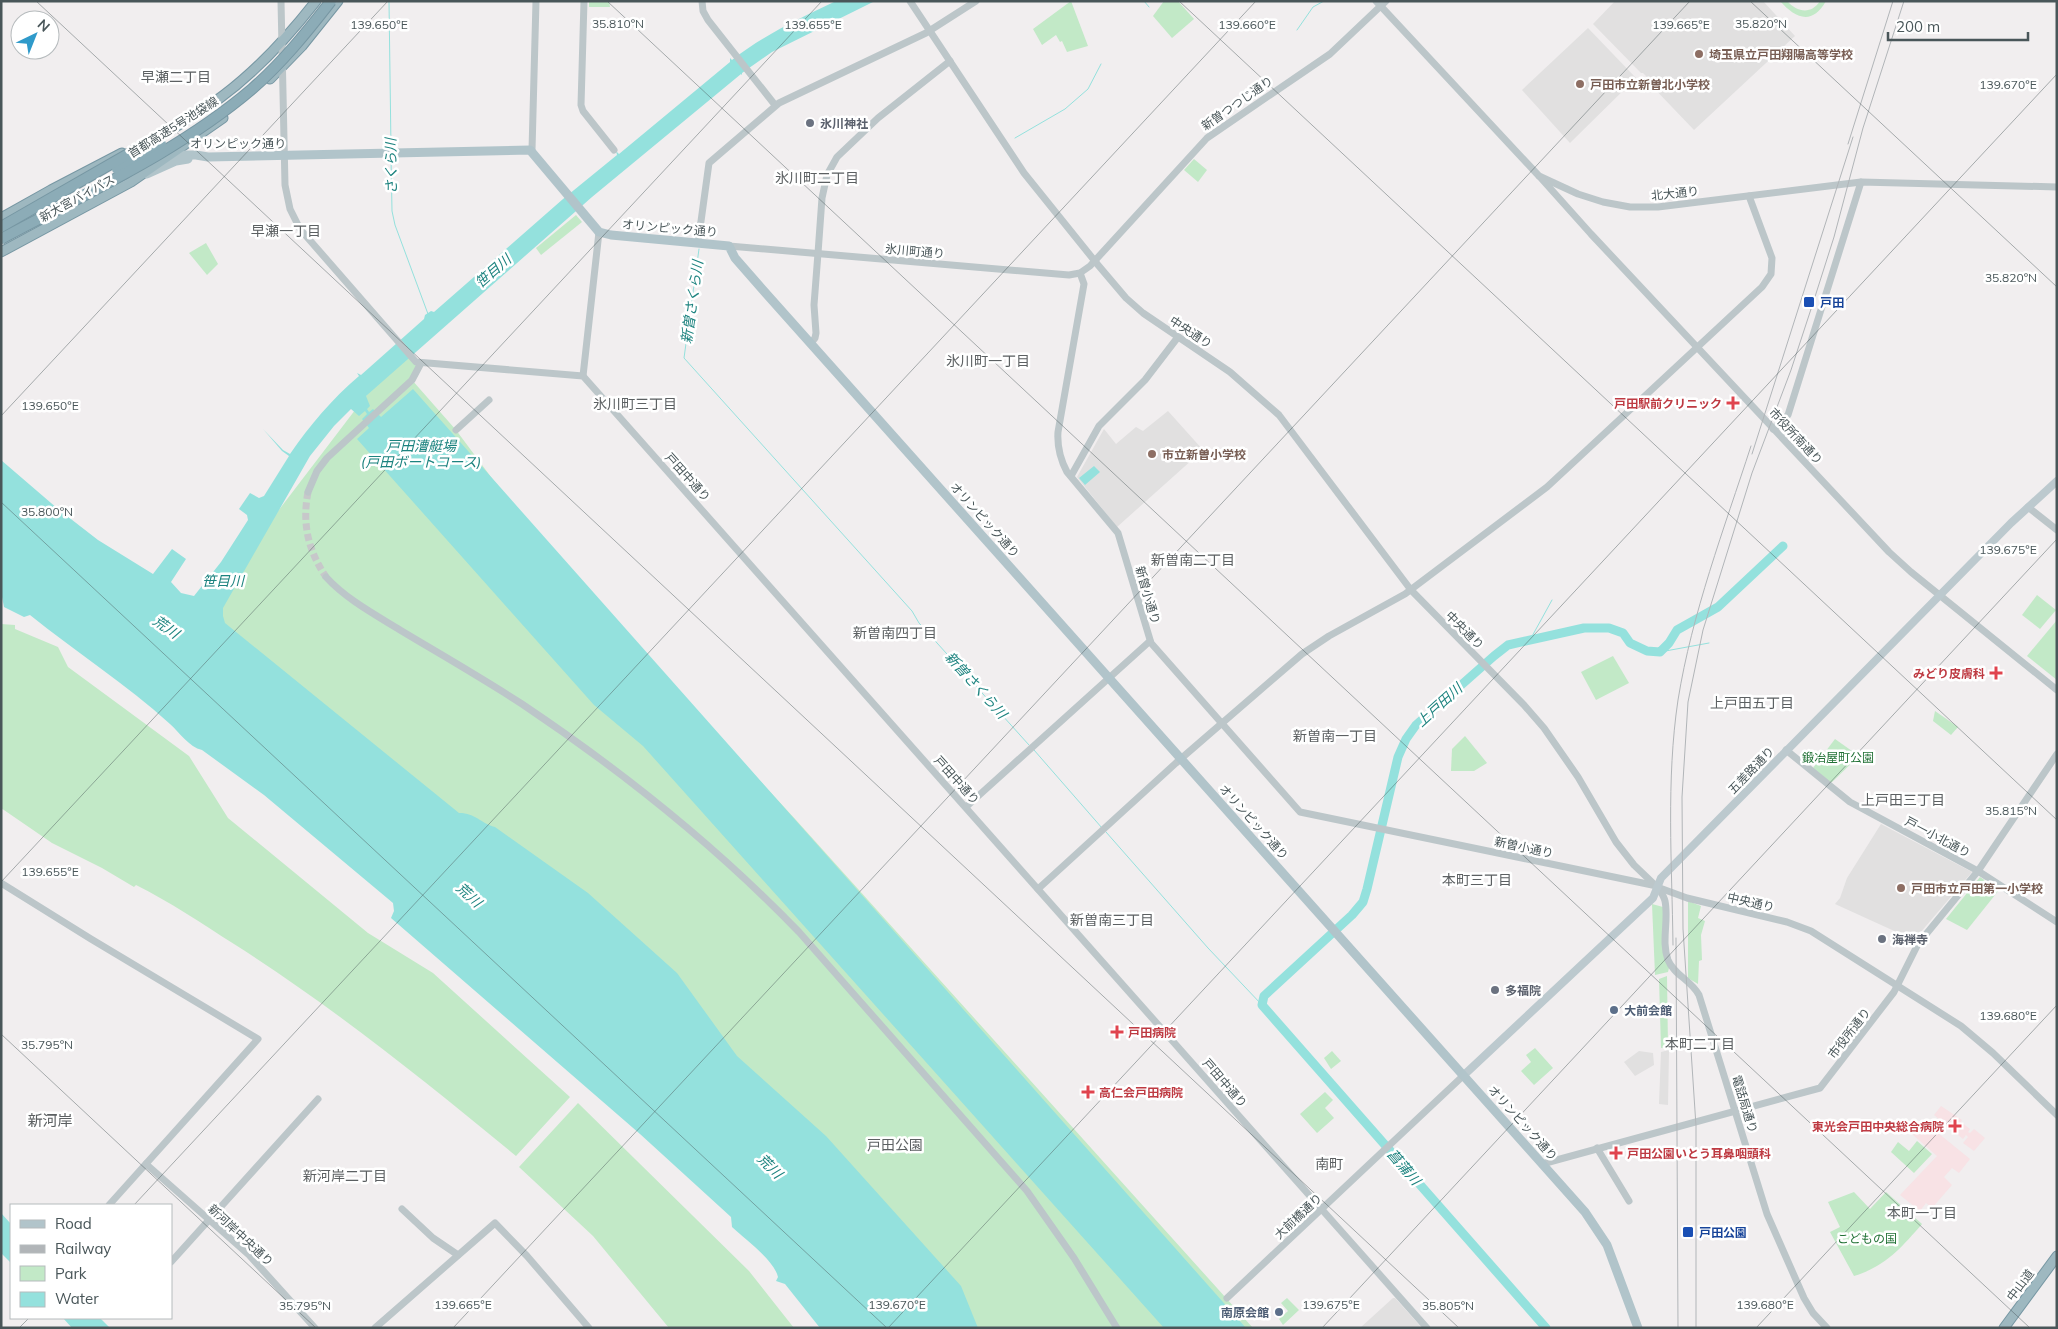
<svg xmlns="http://www.w3.org/2000/svg" width="2058" height="1329" viewBox="0 0 2058 1329" font-family="Mulish,'Noto Sans JP',sans-serif">
<rect width="100%" height="100%" fill="#f1eeef"/>
<g fill="#e1e0e0">
<polygon points="1615,1 1763,1 1795,36 1694,130 1649,83 1649,79 1643,73 1641,73 1593,24"/>
<polygon points="1588,28 1636,78 1570,143 1522,90"/>
<polygon points="1168,411 1203,450 1117,527 1077,477 1104,429 1116,444 1136,427 1143,431"/>
<polygon points="1881,824 1972,872 1914,940 1835,904 1840,898 1847,878"/>
<polygon points="1669,1050 1668,1105 1659,1104 1661,1052"/>
<polygon points="1639,1051 1653,1053 1654,1065 1635,1076 1624,1062"/>
<polygon points="1393,1298 1395,1298 1422,1328 1360,1328"/>
</g>
<g fill="#f8e2e5">
<polygon points="1941,1106 1962,1120 1961,1122 1970,1129 1968,1132 1970,1133 1974,1129 1985,1138 1974,1151 1963,1143 1968,1137 1966,1135 1963,1139 1934,1115"/>
<polygon points="1922,1120 1970,1159 1959,1173 1952,1168 1944,1177 1952,1185 1932,1208 1926,1203 1920,1211 1900,1195 1937,1156 1912,1134"/>
</g>
<g fill="#c2e9c7">
<polygon points="589,1 609,1 610,7 589,7"/>
<polygon points="1071,1 1088,46 1067,52 1062,41 1060,42 1056,35 1042,45 1033,29"/>
<polygon points="1164,1 1178,1 1194,19 1172,38 1153,16"/>
<path d="M1780,1H1787C1797,12 1811,15 1820,1H1826C1812,26 1795,18 1780,1Z"/>
<polygon points="1194,159 1207,170 1198,182 1184,170"/>
<polygon points="576,215 582,222 541,255 536,248"/>
<polygon points="206,243 218,264 207,275 189,253"/>
<polygon points="404,349 421,363 412,380 456,430 491,477 578,583 796,820 1253,1328 900,1328 182,637 365,397"/>
<polygon points="2037,595 2056,610 2040,629 2022,615"/>
<polygon points="2057,620 2057,680 2027,656"/>
<path d="M1,624L15,625V629L58,647L68,667L189,756L228,818L368,933L433,973L570,1097L516,1156C425,1081 333,1007 234,944C201,923 170,902 136,885L134,887L102,868L52,843L1,808Z"/>
<polygon points="1613,656 1629,683 1596,700 1581,672"/>
<polygon points="1935,711 1958,727 1951,735 1933,721"/>
<polygon points="1465,736 1487,763 1474,771 1451,771 1452,749"/>
<polygon points="1835,739 1859,756 1831,783 1813,768"/>
<polygon points="1980,877 1999,890 1967,930 1946,919"/>
<polygon points="1688,901 1701,906 1698,918 1705,921 1701,935 1702,960 1699,961 1698,984 1688,978"/>
<polygon points="1652,904 1663,907 1669,968 1668,972 1655,975"/>
<polygon points="1667,976 1668,1047 1661,1048 1659,979"/>
<polygon points="1535,1048 1553,1068 1534,1085 1521,1071 1531,1062 1526,1055"/>
<polygon points="1332,1051 1341,1061 1331,1069 1324,1058"/>
<polygon points="1325,1092 1333,1100 1325,1108 1334,1118 1317,1133 1300,1114"/>
<polygon points="578,1103 749,1271 794,1328 669,1328 593,1236 519,1167"/>
<polygon points="1917,1141 1932,1154 1914,1173 1891,1152 1898,1142 1909,1151"/>
<path d="M1854,1192L1870,1209L1886,1192L1922,1224C1901,1248 1886,1266 1854,1276L1830,1232L1840,1227L1828,1202Z"/>
<polygon points="1287,1298 1299,1310 1283,1325 1279,1319 1288,1311 1281,1303"/>
</g>
<g fill="#94e1dd">
<path d="M836,1H875L772,52L742,73V75L741,74L592,197L366,396L370,406L367,409L369,412L373,409L381,417L413,389L1246,1328H1164L643,746L594,705L357,439L369,428L362,419L367,414L365,411L359,416L351,409L334,426L310,456L223,608V616L225,623L459,813C476,813 480,823 495,827L588,893L677,973L737,1056L826,1136L961,1286L978,1328H820L785,1284L776,1281L778,1277C774,1260 746,1240 732,1227L731,1217L640,1134L391,918L394,911L393,903L264,795L202,750C189,747 180,733 170,724C126,684 76,652 30,615L24,617L4,607L1,592V460L58,509L98,540L153,574L172,549L186,559L171,582L181,593L194,596L221,562L248,520L247,515L239,509L250,493L259,498L264,496L289,456L282,451L263,429L283,450L290,454C310,425 332,399 359,376L357,373L361,375L424,319L425,315L431,311L434,312L563,199L617,155L616,151L619,154L730,62V58L732,60C764,35 800,18 836,1Z"/>
<polygon points="1094,466 1100,472 1085,485 1079,478"/>
<polygon points="1,1213 11,1224 11,1263 1,1253"/>
<polygon points="63,1318 100,1318 110,1328 72,1328"/>
</g>
<g fill="none" stroke-linecap="round" stroke-linejoin="round">
<g stroke="#94e1dd" stroke-width="1">
<polyline points="389,1 391,148"/>
<polyline points="1144,1 1149,7"/>
<polyline points="1297,30 1313,7 1324,1"/>
<polyline points="1015,138 1065,109 1088,89 1101,64"/>
<polyline points="391,157 392,211 395,225 428,314"/>
<polyline points="699,249 684,358 912,611 919,623 1029,745"/>
<polyline points="1530,640 1552,600"/>
<polyline points="1660,652 1709,643"/>
<polyline points="1034,750 1102,828"/>
<polyline points="1106,832 1208,948 1262,1005"/>
</g>
<polyline stroke="#94e1dd" stroke-width="9" points="1546,1328 1262,1005 1264,996 1352,915 1363,902 1367,889 1398,757 1406,739 1416,725 1494,656 1508,645 1584,628 1609,628 1623,633 1630,643 1647,651 1660,652 1669,643 1677,630 1718,607 1783,546"/>
<path stroke="#c7c8ca" stroke-width="7" stroke-dasharray="7 3.5" stroke-linecap="butt" d="M308,492C302,524 308,550 326,577"/>
<g stroke="#7797a3" stroke-width="11">
<g id="trunk">
<polyline points="270,79 302,46 338,1"/>
<path d="M187,119C237,92 280,47 316,1"/>
<polyline points="1,218 51,190 122,153"/>
<polyline points="1,252 131,182 223,118"/>
<polyline points="2004,1328 2057,1256"/>
</g>
</g>
<g stroke="#7797a3" stroke-width="12">
<polyline id="motorway" points="170,130 192,116"/>
</g>
<g stroke="#bcc6c9" stroke-width="7">
<polyline points="281,1 285,185 290,209 300,229 416,362 583,376 1427,1328"/>
<polyline points="584,1 581,105 583,111 614,150"/>
<polyline points="702,1 703,11 708,20 775,105"/>
<polyline points="910,1 1024,173 1098,265 1126,298 1143,313 1230,372 1279,415 1411,590 1524,705 1544,728 1578,777 1616,842 1634,865 1657,887 1687,898 1787,922 1811,931 1961,1026 1993,1053 2057,1115"/>
<polyline points="1376,1 1539,176 1578,194 1603,202 1630,207 1658,207 1861,182 2057,187"/>
<polyline points="532,150 536,1"/>
<polyline points="1540,177 1591,234 1889,552 1911,572 2057,690"/>
<polyline points="698,243 709,163 779,103 926,33 976,1"/>
<polyline points="729,246 1069,275 1080,273 1090,266 1207,138 1330,54 1386,1"/>
<path d="M1080,273L1084,284L1058,432C1057,447 1060,459 1067,472L1118,533L1151,643L1300,812L1657,886"/>
<polyline points="811,343 815,338 816,333 814,305 818,253 822,198 827,175 837,157 878,118 950,61"/>
<polyline points="583,376 599,232"/>
<polyline points="1773,429 1788,415 1861,182"/>
<polyline points="456,430 489,400"/>
<polyline points="1071,476 1099,426 1145,380 1178,337"/>
<polyline points="308,492 317,471 327,458 412,380 421,363"/>
<polyline points="2028,507 2057,530"/>
<path d="M326,577C346,599 374,614 400,630C440,654 482,678 522,704C622,771 716,846 799,932L1027,1191L1074,1258L1117,1328"/>
<polyline points="1786,750 1850,802 1978,871 2057,922"/>
<polyline points="966,807 1150,641"/>
<polyline points="1,883 91,939 258,1039 109,1205"/>
<path d="M1658,887C1660,891 1664,896 1665,901C1669,920 1661,941 1668,960C1674,975 1691,980 1699,995L1767,1214L1804,1298L1813,1313L1827,1328"/>
<polyline points="1038,889 1176,763 1302,654 1329,636 1405,594 1547,487 1762,287 1771,274 1772,258 1749,196"/>
<polyline points="1597,1148 1629,1201"/>
<polyline points="146,1164 249,1255 315,1328"/>
<polyline points="1542,1164 1820,1088 1894,992 1918,944 1978,871 2057,754"/>
<polyline points="402,1209 433,1238 458,1255"/>
<polyline points="171,1262 318,1099"/>
<polyline points="1227,1298 1464,1075"/>
<polyline points="375,1328 495,1223 527,1256 589,1328"/>
</g>
<polyline stroke="#bcc9ce" stroke-width="8" points="1464,1075 1653,898 1661,878 2011,523 2057,481"/>
<g stroke="#b1c4ca" stroke-width="9">
<polyline points="167,155 196,155 208,157 530,150 599,232 611,235 729,246 735,258 763,290 1585,1212 1607,1245 1638,1328"/>
<polyline points="147,174 176,161 188,159"/>
</g>
<use href="#trunk" stroke="#9eb8c0" stroke-width="9"/>
<use href="#motorway" stroke="#8cacb7" stroke-width="10"/>
<g stroke="#b1b5b8" stroke-width="1">
<polyline points="1848,144 1893,1"/>
<polyline points="1752,454 1853,137"/>
<polyline points="1676,938 1678,1328"/>
<path d="M1673,945C1672,864 1666,780 1678,700C1692,613 1724,529 1751,446"/>
<polyline points="1696,1328 1696,1126 1683,929 1682,797 1688,702 1703,630 1752,473 1791,370 1813,303 1834,237 1863,128 1904,1"/>
</g>
<g stroke="#7797a3" stroke-width="12" stroke-linecap="butt">
<g id="motorway-bridge">
<polyline points="117,169 161,144"/>
<polyline points="1,227 170,130"/>
<path d="M1,239C86,193 178,152 252,89C282,63 307,32 331,1"/>
</g>
</g>
<use href="#motorway-bridge" stroke="#8cacb7" stroke-width="10"/>
</g>
<path fill="none" stroke="#495659" stroke-width="1" stroke-opacity="0.45" d="M36,1L1459,1328M607,1L2030,1328M1179,1L2057,820M1750,1L2057,287M1,416L388,1M1,502L887,1328M1,882L822,1M1,1034L316,1328M134,1205L1256,1M19,1328L29,1318M453,1328L1690,1M888,1328L2057,74M1322,1328L2057,539M1756,1328L2057,1005"/>
<g fill="#8d6e63" stroke="#fff" stroke-width="2">
<circle cx="1699" cy="54" r="5"/>
<circle cx="1580" cy="84" r="5"/>
<circle cx="1152" cy="454" r="5"/>
<circle cx="1901" cy="888" r="5"/>
</g>
<g fill="#6b7280" stroke="#fff" stroke-width="2">
<circle cx="810" cy="123" r="5"/>
<circle cx="1882" cy="939" r="5"/>
<circle cx="1495" cy="990" r="5"/>
</g>
<g fill="#1a4fb4" stroke="#fff" stroke-width="2">
<rect x="1803" y="296" width="12" height="12" rx="2.5"/>
<rect x="1682" y="1226" width="12" height="12" rx="2.5"/>
</g>
<g fill="#e0444e" stroke="#fff" stroke-width="2">
<path d="M1730.5 395.5h5v5h5v5h-5v5h-5v-5h-5v-5h5z"/>
<path d="M1993.5 665.5h5v5h5v5h-5v5h-5v-5h-5v-5h5z"/>
<path d="M1114.5 1024.5h5v5h5v5h-5v5h-5v-5h-5v-5h5z"/>
<path d="M1085.5 1084.5h5v5h5v5h-5v5h-5v-5h-5v-5h5z"/>
<path d="M1952.5 1118.5h5v5h5v5h-5v5h-5v-5h-5v-5h5z"/>
<path d="M1613.5 1145.5h5v5h5v5h-5v5h-5v-5h-5v-5h5z"/>
</g>
<g fill="#5c6f8a" stroke="#fff" stroke-width="2">
<circle cx="1614" cy="1010" r="5"/>
<circle cx="1279" cy="1312" r="5"/>
</g>
<g text-anchor="middle" dominant-baseline="central" stroke-width="5" stroke-linejoin="round" paint-order="stroke">
<g font-size="12" font-weight="bold" fill="#785e54" stroke="#fff" text-anchor="start">
<text x="1709" y="54">埼玉県立戸田翔陽高等学校</text>
<text x="1590" y="84">戸田市立新曽北小学校</text>
<text x="1162" y="454">市立新曽小学校</text>
<text x="1911" y="888">戸田市立戸田第一小学校</text>
</g>
<g font-size="12" fill="#495659" stroke="#fff">
<text transform="translate(1237 103) rotate(-35)">新曽つつじ通り</text>
<text transform="translate(173 127) rotate(-32)">首都高速5号池袋線</text>
<text x="238" y="143">オリンピック通り</text>
<text transform="translate(1675 193) rotate(-6)">北大通り</text>
<text transform="translate(77 198) rotate(-29)">新大宮バイパス</text>
<text transform="translate(670 228) rotate(5)">オリンピック通り</text>
<text transform="translate(915 251) rotate(5)">氷川町通り</text>
<text transform="translate(1191 332) rotate(33)">中央通り</text>
<text transform="translate(1796 436) rotate(47)">市役所南通り</text>
<text transform="translate(688 477) rotate(48)">戸田中通り</text>
<text transform="translate(985 520) rotate(48)">オリンピック通り</text>
<text transform="translate(1148 595) rotate(74)">新曽小通り</text>
<text transform="translate(1465 630) rotate(45)">中央通り</text>
<text transform="translate(1751 770) rotate(-46)">五差路通り</text>
<text transform="translate(957 780) rotate(48)">戸田中通り</text>
<text transform="translate(1254 822) rotate(48)">オリンピック通り</text>
<text transform="translate(1938 837) rotate(28)">戸一小北通り</text>
<text transform="translate(1524 847) rotate(12)">新曽小通り</text>
<text transform="translate(1751 902) rotate(13)">中央通り</text>
<text transform="translate(1849 1033) rotate(-52)">市役所通り</text>
<text transform="translate(1225 1083) rotate(49)">戸田中通り</text>
<text transform="translate(1745 1104) rotate(73)">電話局通り</text>
<text transform="translate(1523 1123) rotate(48)">オリンピック通り</text>
<text transform="translate(1298 1216) rotate(-43)">大前橋通り</text>
<text transform="translate(241 1235) rotate(43)">新河岸中央通り</text>
<text transform="translate(2020 1285) rotate(-53)">中山道</text>
</g>
<g font-size="12" font-weight="bold" fill="#5b616d" stroke="#fff" text-anchor="start">
<text x="820" y="123">氷川神社</text>
<text x="1892" y="939">海禅寺</text>
<text x="1505" y="990">多福院</text>
</g>
<g font-size="12" font-weight="bold" fill="#164399" stroke="#fff" text-anchor="start">
<text x="1820" y="302">戸田</text>
<text x="1699" y="1232">戸田公園</text>
</g>
<g font-size="12" font-weight="bold" fill="#be3a42" stroke="#fff" text-anchor="end">
<text x="1722" y="403">戸田駅前クリニック</text>
<text x="1985" y="673">みどり皮膚科</text>
<text x="1128" y="1032" text-anchor="start">戸田病院</text>
<text x="1099" y="1092" text-anchor="start">高仁会戸田病院</text>
<text x="1944" y="1126">東光会戸田中央総合病院</text>
<text x="1627" y="1153" text-anchor="start">戸田公園いとう耳鼻咽頭科</text>
</g>
<g font-size="12" fill="#227236" stroke="#fff">
<text x="1838" y="757">鍛冶屋町公園</text>
<text x="1867" y="1238">こどもの国</text>
</g>
<g font-size="12" font-weight="bold" fill="#4e5e75" stroke="#fff" text-anchor="start">
<text x="1624" y="1010">大前会館</text>
<text x="1269" y="1312" text-anchor="end">南原会館</text>
</g>
<g font-size="14" fill="#5c6062" stroke="#fff">
<text x="176" y="77">早瀬二丁目</text>
<text x="817" y="178">氷川町二丁目</text>
<text x="286" y="231">早瀬一丁目</text>
<text x="988" y="361">氷川町一丁目</text>
<text x="635" y="404">氷川町三丁目</text>
<text x="1193" y="560">新曽南二丁目</text>
<text x="895" y="633">新曽南四丁目</text>
<text x="1752" y="703">上戸田五丁目</text>
<text x="1335" y="736">新曽南一丁目</text>
<text x="1903" y="800">上戸田三丁目</text>
<text x="1477" y="880">本町三丁目</text>
<text x="1112" y="920">新曽南三丁目</text>
<text x="1700" y="1044">本町二丁目</text>
<text x="895" y="1145">戸田公園</text>
<text x="1329" y="1164">南町</text>
<text x="345" y="1176">新河岸二丁目</text>
<text x="1922" y="1213">本町一丁目</text>
</g>
<g font-size="14" font-style="italic" fill="#1c837f" stroke="#fff">
<text transform="translate(391 166) rotate(-91)">さくら川</text>
<text transform="translate(493 271) rotate(-41)">笹目川</text>
<text transform="translate(692 302) rotate(-82)">新曽さくら川</text>
<text x="421" y="446">戸田漕艇場<tspan x="421" dy="16">(戸田ボートコース)</tspan></text>
<text x="223" y="581">笹目川</text>
<text transform="translate(166 627) rotate(35)">荒川</text>
<text transform="translate(976 685) rotate(48)">新曽さくら川</text>
<text transform="translate(1439 705) rotate(-42)">上戸田川</text>
<text transform="translate(469 895) rotate(42)">荒川</text>
<text transform="translate(770 1166) rotate(45)">荒川</text>
<text transform="translate(1404 1167) rotate(49)">菖蒲川</text>
</g>
<g font-size="15" fill="#5c6062" stroke="#fff">
<text x="50" y="1120">新河岸</text>
</g>
</g>
<g font-size="12" text-anchor="middle" fill="#495659" stroke="#fff" stroke-width="5" stroke-linejoin="round" paint-order="stroke">
<text x="618" y="28">35.810°N</text>
<text x="1761" y="28">35.820°N</text>
<text x="379" y="29">139.650°E</text>
<text x="813" y="29">139.655°E</text>
<text x="1247" y="29">139.660°E</text>
<text x="1681" y="29">139.665°E</text>
<text x="2008" y="89">139.670°E</text>
<text x="2011" y="282">35.820°N</text>
<text x="50" y="410">139.650°E</text>
<text x="47" y="516">35.800°N</text>
<text x="2008" y="554">139.675°E</text>
<text x="2011" y="815">35.815°N</text>
<text x="50" y="876">139.655°E</text>
<text x="2008" y="1020">139.680°E</text>
<text x="47" y="1049">35.795°N</text>
<text x="463" y="1309">139.665°E</text>
<text x="897" y="1309">139.670°E</text>
<text x="1331" y="1309">139.675°E</text>
<text x="1765" y="1309">139.680°E</text>
<text x="305" y="1310">35.795°N</text>
<text x="1448" y="1310">35.805°N</text>
</g>
<rect width="2058" height="1329" fill="none" stroke="#495659" stroke-width="5"/>
<rect x="10" y="1204" width="162" height="115" fill="#ffffff" stroke="#b6bbbd"/>
<rect x="20" y="1220" width="25" height="8" fill="#b1c4ca" stroke="#b6bbbd"/>
<text x="55" y="1229" font-size="15" fill="#495659">Road</text>
<rect x="20" y="1245" width="25" height="8" fill="#b1b5b8" stroke="#b6bbbd"/>
<text x="55" y="1254" font-size="15" fill="#495659">Railway</text>
<rect x="20" y="1266" width="25" height="15" fill="#c2e9c7" stroke="#b6bbbd"/>
<text x="55" y="1279" font-size="15" fill="#495659">Park</text>
<rect x="20" y="1292" width="25" height="15" fill="#94e1dd" stroke="#b6bbbd"/>
<text x="55" y="1304" font-size="15" fill="#495659">Water</text>
<g transform="translate(35 35) rotate(43)"><circle r="24" fill="#ffffff" stroke="#b6bbbd"/>
<path d="M0-4L9 19L0 12L-9 19Z" fill="#2f9aca"/>
<text y="-8" font-size="14" font-weight="bold" text-anchor="middle" fill="#495659">N</text>
</g>
<path d="M1888 32v8h140v-8" fill="none" stroke="#495659" stroke-width="2.5"/>
<text x="1896" y="32" font-size="15" fill="#495659" stroke="#ffffff" stroke-width="4" paint-order="stroke">200 m</text>
</svg>
